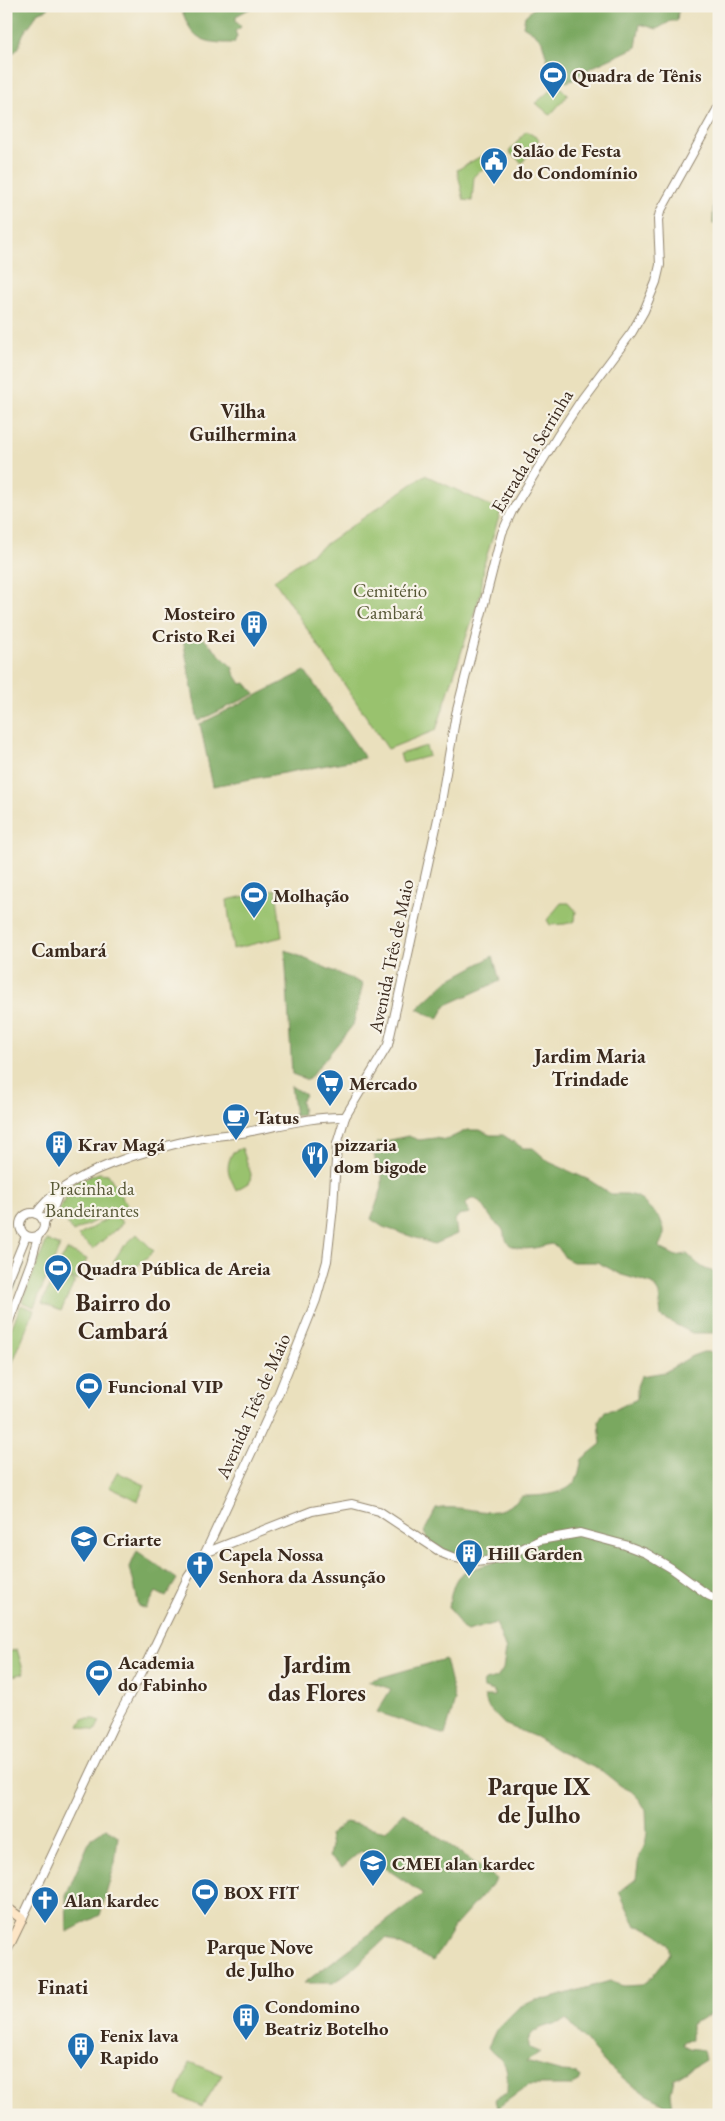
<svg xmlns="http://www.w3.org/2000/svg" width="725" height="2121" viewBox="0 0 725 2121" font-family="'EB Garamond',serif">
<rect width="100%" height="100%" fill="#f7f3e8"/>
<filter id="ink" filterUnits="userSpaceOnUse"><feTurbulence type="fractalNoise" baseFrequency=".02" numOctaves="2"/><feDisplacementMap in="SourceGraphic" scale="10" xChannelSelector="R" yChannelSelector="G"/><feConvolveMatrix kernelMatrix="1 2 1 2 8 2 1 2 1" color-interpolation-filters="sRGB"/></filter>
<filter id="wash" filterUnits="userSpaceOnUse"><feTurbulence type="fractalNoise" baseFrequency=".0096" numOctaves="4" result="noise"/><feDisplacementMap in="SourceGraphic" scale="20" xChannelSelector="R" yChannelSelector="G"/><feGaussianBlur stdDeviation="1.12" result="paint"/><feColorMatrix in="noise" values="0 0 0 0 0 0 0 0 0 0 0 0 0 0 0 0 0 1.4 0 .05"/><feComposite in="paint" operator="in"/></filter>
<g filter="url(#wash)">
<rect width="100%" height="100%" fill="#eae0bd"/>
<g fill="#99c26e" stroke="#6a7646">
<polygon points="557,84 568,95 550,115 536,103"/>
<polygon points="526,131 539,139 522,163 509,152"/>
<polygon points="488,152 500,155 474,176 472,201 464,200 457,170"/>
<polygon points="425,475 501,511 484,564 481,592 436,730 388,749 274,580"/>
<polygon points="426,746 429,756 403,763 400,754"/>
<polygon points="276,889 282,937 233,949 227,900"/>
<polygon points="561,903 569,903 576,911 575,921 565,924 550,925 547,920"/>
<path d="M242,1148L251,1174L250,1182L236,1190C229,1174 224,1169 233,1152Z"/>
<polygon points="99,1173 108,1174 127,1205 73,1232 58,1211 75,1182"/>
<polygon points="115,1214 123,1223 93,1249 78,1236"/>
<polygon points="137,1234 154,1251 129,1273 113,1262 122,1248"/>
<polygon points="47,1240 60,1246 34,1307 22,1302"/>
<polygon points="67,1250 87,1259 77,1280 55,1272"/>
<polygon points="55,1273 75,1281 61,1311 42,1303"/>
<polygon points="21,1305 34,1310 6,1379 6,1341"/>
<polygon points="117,1472 145,1485 138,1501 109,1487"/>
<polygon points="17,1649 24,1673 6,1678 6,1653"/>
<polygon points="83,1719 95,1719 100,1721 95,1731 79,1726"/>
<polygon points="190,2062 222,2075 202,2107 177,2095"/>
</g>
<g fill="#7aa861" stroke="#5a6940">
<path d="M6,6H48V9L37,13C34,21 30,24 25,31C17,43 25,49 6,56Z"/>
<path d="M179,6H259L251,8L236,16V20L241,27L235,31L237,36L234,43C218,43 200,44 190,28C185,21 184,13 179,6Z"/>
<polygon points="536,6 684,6 678,12 677,21 671,21 657,29 640,24 636,47 584,71 573,80 566,82 548,63 542,41 534,33 523,26 525,16"/>
<polygon points="719,182 719,224 713,224 714,184"/>
<polygon points="197,632 233,668 234,673 241,684 246,683 255,694 198,721 183,640"/>
<polygon points="305,671 365,758 213,786 200,724"/>
<polygon points="285,950 363,984 353,1025 308,1080 292,1074"/>
<polygon points="493,956 500,981 446,1005 438,1019 417,1009 447,981"/>
<polygon points="291,1086 305,1095 301,1101 303,1115 295,1116"/>
<path d="M467,1130H480L490,1135H503L523,1148H533L549,1162L589,1180L611,1194H627L638,1197L660,1218L664,1229V1236L659,1246L660,1248L676,1256L687,1254C697,1263 704,1272 719,1272V1333H692L661,1317L659,1294L653,1284L622,1275L597,1262H573L565,1258L558,1247L551,1244C539,1247 524,1252 512,1246C504,1243 506,1233 501,1227C498,1224 494,1223 492,1219C486,1211 476,1188 465,1205L470,1213L459,1215L455,1220L457,1234L434,1244L383,1227L371,1219L382,1188V1175L376,1164L374,1154L377,1143L408,1136L419,1140L435,1138L446,1140Z"/>
<path d="M703,1352H719V2011L691,2024V2040L684,2041L683,2045L689,2048L703,2050L705,2060L674,2079L671,2093L673,2109L634,2087L606,2064L567,2020C553,2026 526,2026 528,2047L540,2052L526,2062L562,2072L577,2073L581,2078L579,2082L572,2085H529L497,2108L495,2100L507,2092C507,2082 509,2070 503,2062C498,2056 492,2054 488,2047L496,2030L518,2008L535,2000L548,1999L610,1981L623,1986L642,1985L649,1980L670,1954C672,1939 649,1927 636,1926L619,1892L636,1879L639,1856L645,1845L647,1833L646,1810L639,1799L631,1791L621,1786L602,1771L560,1752L536,1737L504,1724L488,1707L484,1696H494V1691L484,1688L483,1684L485,1681L497,1678L503,1669L506,1650L496,1623L467,1631L462,1628L449,1607C455,1565 463,1574 497,1561C505,1558 514,1553 521,1548C509,1549 499,1554 487,1556C464,1560 446,1552 427,1540L425,1530L436,1509C472,1502 491,1526 522,1496C538,1496 569,1496 577,1478C580,1473 580,1465 582,1459L601,1444L599,1421L605,1411L616,1409L637,1399V1386L641,1376L665,1372L692,1356Z"/>
<polygon points="137,1551 177,1579 166,1597 156,1592 146,1609 139,1606 130,1567"/>
<polygon points="445,1659 455,1701 445,1735 377,1712 391,1689 368,1681"/>
<polygon points="403,1812 497,1879 454,1927 433,1961 386,1938 355,1967 333,1983 304,1983 423,1894 361,1851 342,1867 329,1857 331,1846 329,1835 346,1822 386,1831"/>
<polygon points="106,1828 118,1836 115,1863 100,1915 67,1932 66,1895 91,1838"/>
</g>
<g fill="none" stroke-linecap="round" stroke-linejoin="round">
<polyline stroke="#44b1c1" stroke-width="2" points="6,1307 23,1263"/>
</g>
</g>
<g filter="url(#ink)">
<g fill="none" stroke-linecap="round" stroke-linejoin="round">
<g stroke="#92856e" stroke-width="10">
<g id="tertiary">
<circle cx="32" cy="1225" r="12"/>
<path d="M36,1214C63,1172 155,1147 202,1138C217,1135 232,1135 247,1132C279,1126 312,1116 345,1117"/>
<polyline points="44,1223 54,1206 59,1193"/>
<polyline points="6,1285 26,1236"/>
<polyline points="6,1329 31,1262 38,1236"/>
<polyline points="205,1553 312,1511 352,1504 379,1511 442,1553 452,1557 476,1562 492,1560 501,1559 540,1540 580,1533 625,1545 646,1553 671,1568 708,1595 719,1600"/>
<polyline points="22,1919 114,1724 142,1672 188,1577 205,1553 278,1395 316,1300 327,1261 333,1207 337,1144 345,1117 388,1045 439,814 456,714 502,533 512,511 557,437 582,399 632,332 644,311 656,282 660,265 658,220 660,212 719,106"/>
</g>
</g>
<g stroke="#92856e" stroke-width="11">
<polyline id="secondary" points="6,1907 22,1919 6,1952"/>
</g>
<use href="#tertiary" stroke="#fff" stroke-width="8"/>
<use href="#secondary" stroke="#fde5c5" stroke-width="9"/>
</g>
</g>
<defs>
<g id="stadium-pin" transform="scale(1.4375)"><path d="M0 17L-7.5 6A9.5 9.5 0 1 1 7.5 6Z" fill="#1f6fb2" stroke="#f7f3e8"/><path d="M0-5a6.5 5 0 1 0 0 10a6.5 5 0 1 0 0-10ZM-3.5-1.8h7v3.6h-7Z" fill="#fff"/></g>
<g id="civic-pin" transform="scale(1.4375)"><path d="M0 17L-7.5 6A9.5 9.5 0 1 1 7.5 6Z" fill="#1f6fb2" stroke="#f7f3e8"/><path d="M-.6-6.5H3V-4.5H.6V-3L4-1V1h2V6H-6V1h2V-1L-.6-3ZM-1.2 2.5V6h2.4V2.5Z" fill="#fff"/></g>
<g id="building-pin" transform="scale(1.4375)"><path d="M0 17L-7.5 6A9.5 9.5 0 1 1 7.5 6Z" fill="#1f6fb2" stroke="#f7f3e8"/><path d="M-4-6H4V6H1V3H-1V6H-4ZM-2.5-4.3h1.7v1.8h-1.7ZM.8-4.3h1.7v1.8H.8ZM-2.5-1h1.7V.8h-1.7ZM.8-1h1.7V.8H.8Z" fill="#fff"/></g>
<g id="supermarket-pin" transform="scale(1.4375)"><path d="M0 17L-7.5 6A9.5 9.5 0 1 1 7.5 6Z" fill="#1f6fb2" stroke="#f7f3e8"/><path d="M-6-5.5h2.5l.6 2H6L4.5 2H-2.5L-4.4-4H-6ZM-1.5 3.2a1.3 1.3 0 1 0 .1 0ZM3 3.2a1.3 1.3 0 1 0 .1 0Z" fill="#fff"/></g>
<g id="cafe-pin" transform="scale(1.4375)"><path d="M0 17L-7.5 6A9.5 9.5 0 1 1 7.5 6Z" fill="#1f6fb2" stroke="#f7f3e8"/><path d="M-5.5-4.5H6V0H3Q3 3.5 0 3.5H-2.5Q-5.5 3.5-5.5 0ZM3-3.2v2h1.7v-2ZM-6 4.5H4V6H-6Z" fill="#fff"/></g>
<g id="restaurant-pin" transform="scale(1.4375)"><path d="M0 17L-7.5 6A9.5 9.5 0 1 1 7.5 6Z" fill="#1f6fb2" stroke="#f7f3e8"/><path d="M-5-6h1v4h1v-4h1v4h1v-4h1v5L-1.5 .5V6h-2V.5L-5-1ZM5-6V6H3V1.5H1.5Q1.5-4 5-6Z" fill="#fff"/></g>
<g id="school-pin" transform="scale(1.4375)"><path d="M0 17L-7.5 6A9.5 9.5 0 1 1 7.5 6Z" fill="#1f6fb2" stroke="#f7f3e8"/><path d="M0-5L7-2L0 1L-7-2ZM-4 1L0 2.5L4 1V4Q0 6-4 4Z" fill="#fff"/></g>
<g id="church-pin" transform="scale(1.4375)"><path d="M0 17L-7.5 6A9.5 9.5 0 1 1 7.5 6Z" fill="#1f6fb2" stroke="#f7f3e8"/><path d="M-1.2-6h2.4v3.5h3.3v2.4h-3.3V6h-2.4V-.1h-3.3v-2.4h3.3Z" fill="#fff"/></g>
</defs>
<g fill-rule="evenodd">
<use href="#stadium-pin" x="553" y="75"/>
<use href="#civic-pin" x="494" y="161"/>
<use href="#building-pin" x="254" y="624"/>
<use href="#stadium-pin" x="254" y="895"/>
<use href="#supermarket-pin" x="330" y="1083"/>
<use href="#cafe-pin" x="236" y="1117"/>
<use href="#building-pin" x="59" y="1144"/>
<use href="#restaurant-pin" x="315" y="1155"/>
<use href="#stadium-pin" x="58" y="1268"/>
<use href="#stadium-pin" x="89" y="1386"/>
<use href="#school-pin" x="84" y="1539"/>
<use href="#building-pin" x="469" y="1553"/>
<use href="#church-pin" x="200" y="1565"/>
<use href="#stadium-pin" x="99" y="1673"/>
<use href="#school-pin" x="373" y="1863"/>
<use href="#stadium-pin" x="205" y="1892"/>
<use href="#church-pin" x="45" y="1900"/>
<use href="#building-pin" x="246" y="2017"/>
<use href="#building-pin" x="81" y="2046"/>
</g>
<g text-anchor="middle" dominant-baseline="central" stroke-width="4.5" stroke-linejoin="round" paint-order="stroke">
<g font-size="19" font-weight="bold" fill="#3b2a1e" stroke="#f7f3e8" text-anchor="start">
<text x="572" y="75">Quadra de Tênis</text>
<text x="513" y="150">Salão de Festa<tspan x="513" dy="22">do Condomínio</tspan></text>
<text x="235" y="613" text-anchor="end">Mosteiro<tspan x="235" dy="22">Cristo Rei</tspan></text>
<text x="273" y="895">Molhação</text>
<text x="349" y="1083">Mercado</text>
<text x="255" y="1117">Tatus</text>
<text x="78" y="1144">Krav Magá</text>
<text x="334" y="1144">pizzaria<tspan x="334" dy="22">dom bigode</tspan></text>
<text x="77" y="1268">Quadra Pública de Areia</text>
<text x="108" y="1386">Funcional VIP</text>
<text x="103" y="1539">Criarte</text>
<text x="488" y="1553">Hill Garden</text>
<text x="219" y="1554">Capela Nossa<tspan x="219" dy="22">Senhora da Assunção</tspan></text>
<text x="118" y="1662">Academia<tspan x="118" dy="22">do Fabinho</tspan></text>
<text x="392" y="1863">CMEI alan kardec</text>
<text x="224" y="1892">BOX FIT</text>
<text x="64" y="1900">Alan kardec</text>
<text x="265" y="2006">Condomino<tspan x="265" dy="22">Beatriz Botelho</tspan></text>
<text x="100" y="2035">Fenix lava<tspan x="100" dy="22">Rapido</tspan></text>
</g>
<g font-size="19" fill="#3b2a1e" stroke="#f7f3e8">
<text transform="translate(532 451) rotate(-59)">Estrada da Serrinha</text>
<text transform="translate(391 956) rotate(-78)">Avenida Três de Maio</text>
<text transform="translate(253 1406) rotate(-66)">Avenida Três de Maio</text>
</g>
<g font-size="19" fill="#575836" stroke="#f7f3e8">
<text x="390" y="590">Cemitério<tspan x="390" dy="22">Cambará</tspan></text>
<text x="92" y="1188">Pracinha da<tspan x="92" dy="22">Bandeirantes</tspan></text>
</g>
<g font-size="20" font-weight="bold" fill="#3b2a1e" stroke="#f7f3e8">
<text x="243" y="411">Vilha<tspan x="243" dy="23">Guilhermina</tspan></text>
<text x="69" y="950">Cambará</text>
<text x="590" y="1056">Jardim Maria<tspan x="590" dy="23">Trindade</tspan></text>
<text x="260" y="1947">Parque Nove<tspan x="260" dy="23">de Julho</tspan></text>
<text x="63" y="1987">Finati</text>
</g>
<g font-size="24" font-weight="bold" fill="#3b2a1e" stroke="#f7f3e8">
<text x="123" y="1302">Bairro do<tspan x="123" dy="28">Cambará</tspan></text>
<text x="317" y="1664">Jardim<tspan x="317" dy="28">das Flores</tspan></text>
<text x="539" y="1786">Parque IX<tspan x="539" dy="28">de Julho</tspan></text>
</g>
</g>
<rect width="725" height="2121" fill="none" stroke="#f7f3e8" stroke-width="25"/>
</svg>
